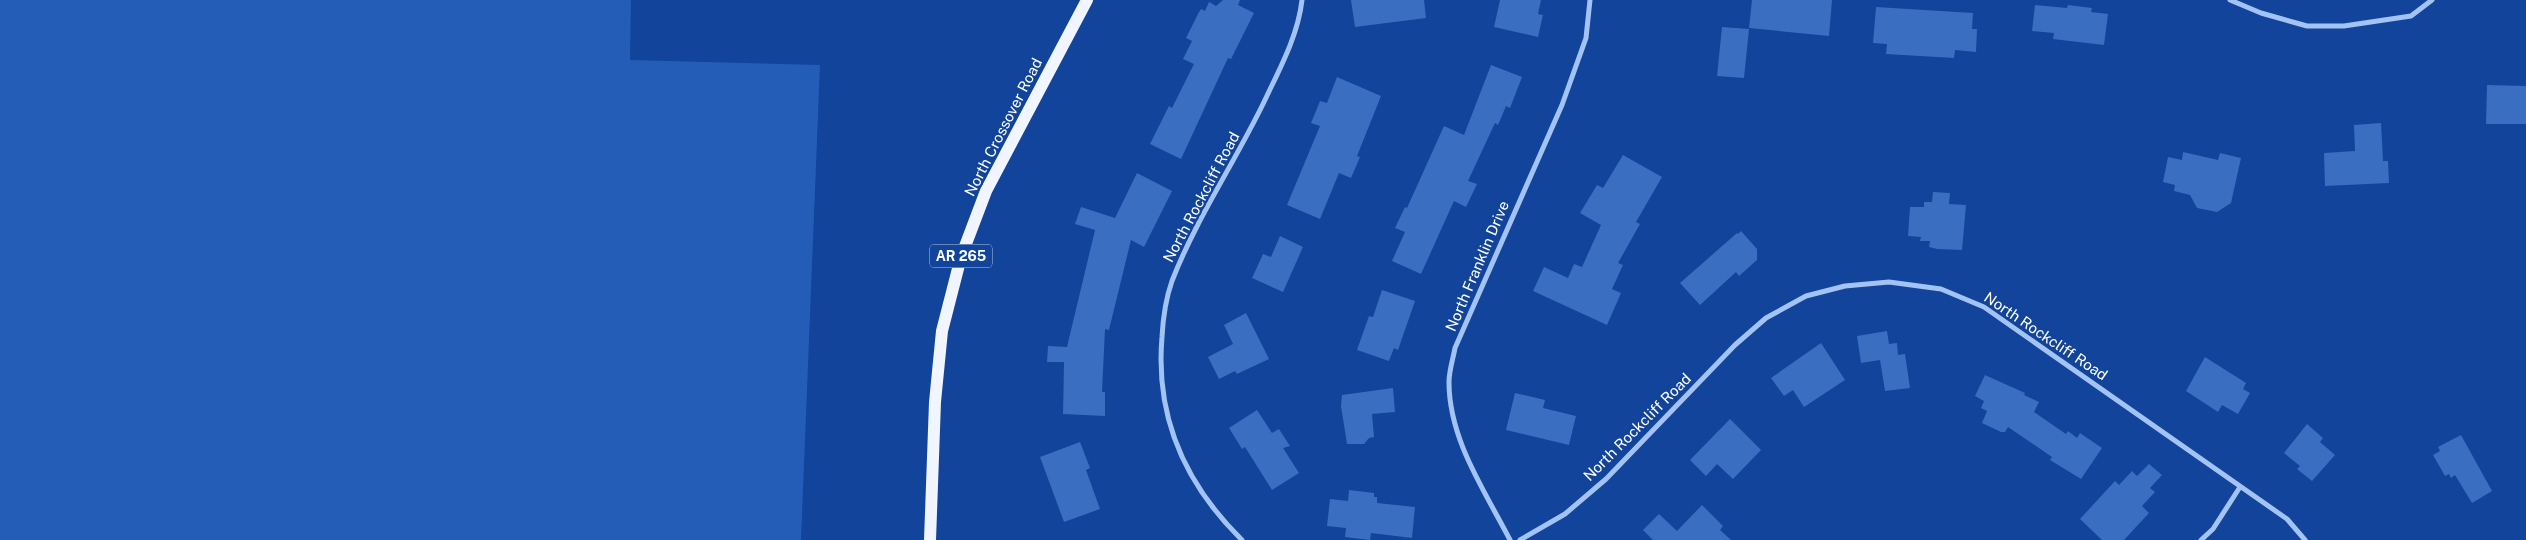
<svg xmlns="http://www.w3.org/2000/svg" width="2526" height="540" viewBox="0 0 2526 540" font-family="'Public Sans',sans-serif">
<rect width="100%" height="100%" fill="#11449a"/>
<polygon fill="#235db8" points="0,0 631,0 630,60 820,65 801,540 0,540"/>
<g fill="#396ec1">
<polygon points="1223,0 1240,0 1238,5 1254,13 1231,59 1228,58 1181,159 1150,144 1169,106 1172,108 1194,64 1183,59 1192,41 1186,38 1199,12 1201,9 1205,11 1209,2 1216,6"/>
<polygon points="1351,0 1424,0 1426,18 1355,27"/>
<polygon points="1500,0 1541,0 1538,14 1543,15 1538,37 1494,27"/>
<polygon points="1752,0 1832,0 1829,36 1749,28"/>
<polygon points="2035,5 2067,8 2068,5 2092,8 2091,12 2108,14 2104,45 2053,39 2054,33 2032,31"/>
<polygon points="1876,7 1973,13 1972,29 1977,29 1976,52 1955,50 1954,58 1886,54 1887,44 1873,43"/>
<polygon points="1722,27 1749,29 1744,78 1717,76"/>
<polygon points="1491,65 1522,77 1510,108 1506,106 1498,125 1495,123 1468,181 1477,184 1466,207 1454,201 1421,274 1392,261 1405,232 1395,228 1405,207 1407,208 1444,126 1464,135"/>
<polygon points="1337,77 1381,96 1357,156 1360,157 1351,178 1339,173 1320,219 1287,205 1320,126 1311,123 1320,101 1327,103"/>
<polygon points="2487,85 2526,86 2526,124 2486,124"/>
<polygon points="2381,123 2383,161 2388,161 2389,183 2325,186 2324,153 2355,151 2354,125"/>
<polygon points="2183,152 2218,160 2220,153 2241,158 2231,203 2217,212 2197,208 2190,195 2174,191 2175,185 2163,182 2168,157 2182,160"/>
<polygon points="1623,155 1662,177 1636,222 1640,224 1618,263 1623,265 1612,289 1621,293 1607,325 1533,291 1544,267 1568,278 1574,264 1582,267 1601,225 1580,213 1597,185 1603,188"/>
<polygon points="1137,173 1172,191 1144,247 1131,240 1109,330 1105,329 1102,392 1105,392 1105,416 1063,414 1064,362 1047,362 1048,346 1067,347 1095,230 1075,224 1081,207 1115,218"/>
<polygon points="1933,192 1950,193 1949,204 1966,205 1962,250 1937,249 1929,247 1930,241 1920,241 1921,237 1908,236 1910,207 1924,207 1924,202 1932,202"/>
<polygon points="1741,231 1757,249 1757,260 1739,276 1736,272 1700,305 1680,283 1737,233 1738,234"/>
<polygon points="1280,236 1303,247 1283,292 1252,278 1263,254 1271,257"/>
<polygon points="1382,290 1415,301 1398,350 1394,348 1389,361 1357,350 1369,316 1373,317"/>
<polygon points="1246,313 1269,359 1237,374 1235,371 1219,379 1208,357 1233,344 1224,325"/>
<polygon points="1887,331 1889,344 1897,343 1898,355 1905,354 1910,388 1885,391 1880,360 1861,363 1857,336"/>
<polygon points="1821,343 1845,380 1804,407 1793,390 1784,396 1771,378"/>
<polygon points="2205,357 2246,383 2243,389 2250,393 2238,414 2222,405 2218,412 2186,391"/>
<polygon points="1985,375 2025,393 2024,395 2039,402 2034,412 2066,434 2068,431 2077,438 2080,433 2102,448 2081,479 2050,460 2052,457 2008,427 2005,432 2001,432 1982,423 1987,411 1981,408 1984,401 1975,396"/>
<polygon points="1393,388 1395,412 1372,414 1374,437 1369,438 1364,444 1347,444 1341,406 1342,395"/>
<polygon points="1515,393 1545,400 1543,408 1576,416 1569,445 1506,430"/>
<polygon points="1257,410 1272,433 1279,429 1290,446 1283,448 1299,473 1272,490 1245,447 1242,449 1229,428"/>
<polygon points="1730,419 1761,450 1733,479 1717,464 1706,476 1690,460"/>
<polygon points="2307,424 2323,438 2320,442 2335,455 2312,481 2297,469 2300,466 2284,453"/>
<polygon points="2461,435 2492,491 2472,503 2455,475 2451,478 2449,474 2445,476 2433,455 2440,451 2438,447"/>
<polygon points="1080,442 1090,468 1086,470 1100,509 1064,522 1040,457"/>
<polygon points="2149,464 2162,475 2150,488 2155,492 2142,506 2149,513 2124,540 2102,540 2080,519 2115,481 2119,485 2132,471 2137,476"/>
<polygon points="1349,490 1374,493 1374,497 1377,497 1377,503 1415,507 1412,538 1371,533 1370,540 1345,537 1346,528 1327,526 1330,499 1348,501"/>
<polygon points="1702,505 1723,526 1720,530 1731,540 1653,540 1643,530 1659,514 1677,531"/>
</g>
<g fill="none" stroke-linecap="round" stroke-linejoin="round">
<g stroke="#a3c3f4" stroke-width="5">
<polyline points="2230,0 2261,13 2307,26 2344,26 2411,16 2432,0"/>
<path d="M1242,540C1185,484 1155,418 1162,337C1163,318 1166,298 1172,281C1196,219 1235,162 1264,102C1279,70 1298,36 1302,0"/>
<path d="M1510,540C1485,491 1449,440 1449,382C1449,371 1453,359 1455,348L1562,105L1586,38L1590,0"/>
<polyline points="1520,540 1565,514 1606,479 1735,345 1766,318 1806,296 1845,286 1889,282 1941,289 1984,307 2287,519 2305,540"/>
<polyline points="2201,540 2213,529 2240,487"/>
</g>
<polyline stroke="#f0f5ff" stroke-width="12" points="930,540 935,402 942,331 961,257 986,191 1087,0"/>
</g>
<g text-anchor="middle" dominant-baseline="central" stroke-width="4.5" stroke-linejoin="round" paint-order="stroke">
<rect fill="#11449a" stroke="#b8c7e1" stroke-width="1" x="930" y="244.5" width="62" height="23" rx="4"/>
<g font-size="14" font-weight="bold" fill="#fff">
<text x="961" y="256">AR 265</text>
</g>
<g font-size="15" fill="#fff" stroke="#11449a">
<text transform="translate(1003 127) rotate(-63)">North Crossover Road</text>
<text transform="translate(1201 197) rotate(-62)">North Rockcliff Road</text>
<text transform="translate(1477 266) rotate(-67)">North Franklin Drive</text>
<text transform="translate(2046 336) rotate(34)">North Rockcliff Road</text>
<text transform="translate(1637 427) rotate(-45)">North Rockcliff Road</text>
</g>
</g>
</svg>
